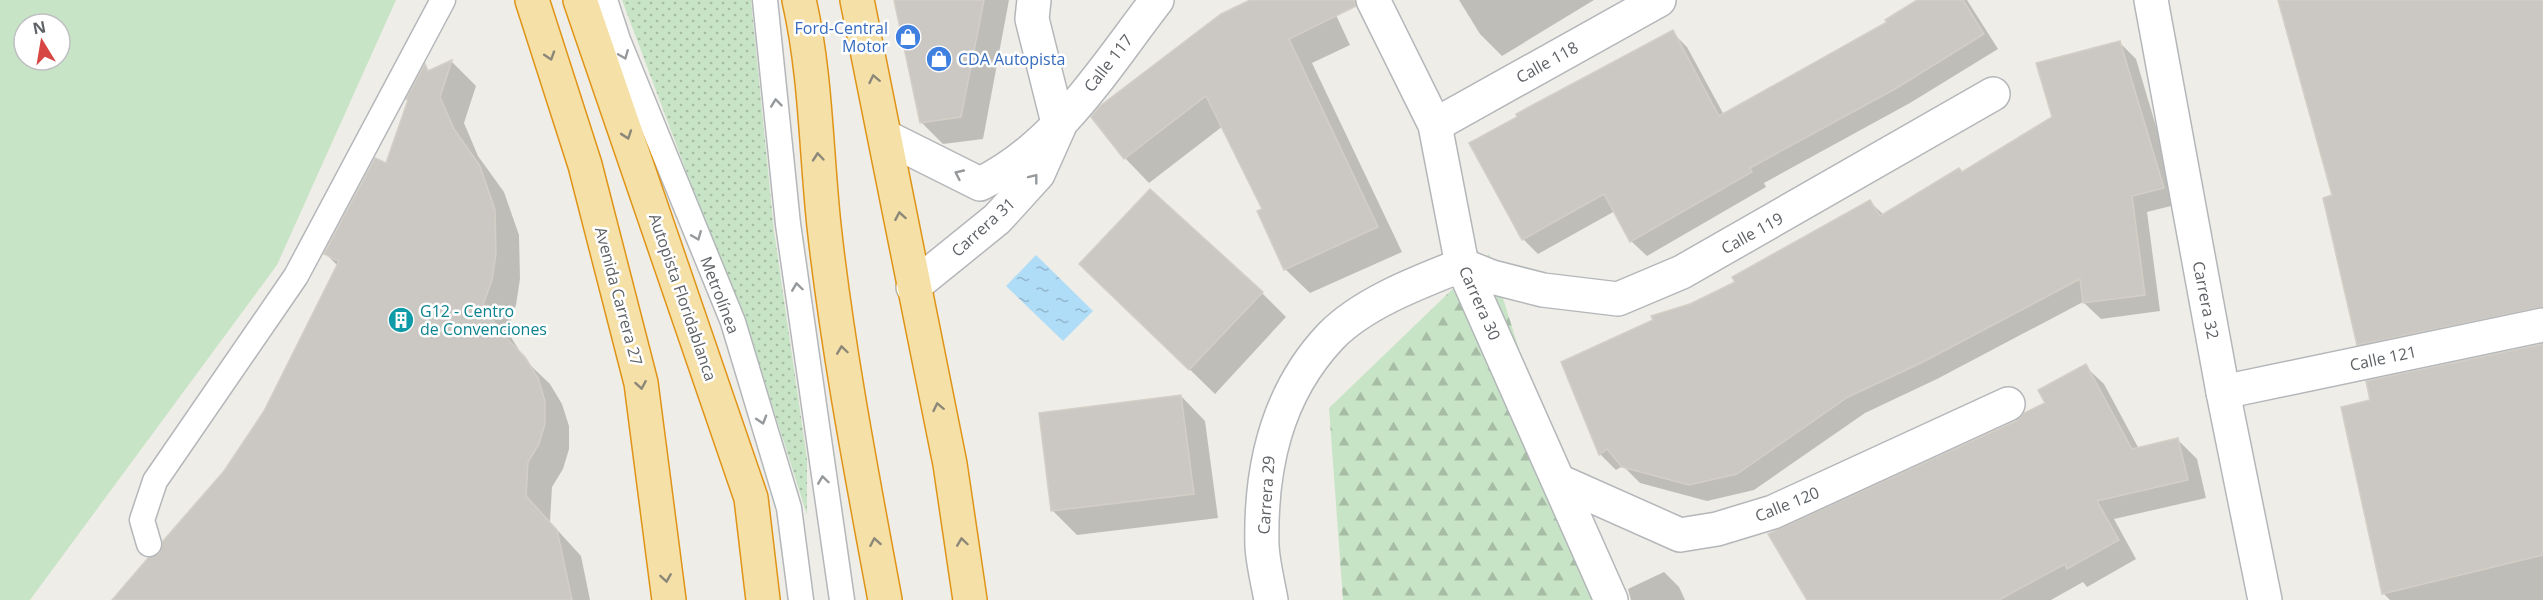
<svg xmlns="http://www.w3.org/2000/svg" width="2543" height="600" viewBox="0 0 2543 600" font-family="'Open Sans',sans-serif">
<defs>
<pattern id="grass-dots" width="8" height="8" patternUnits="userSpaceOnUse" patternTransform="scale(1.5)"><rect width="8" height="8" fill="#c8e4c6"/><path d="M2 2h.1M6 6h.1" fill="none" stroke="#a6bca5" stroke-width="1.8" stroke-linecap="round"/></pattern>
<pattern id="forest-firs" width="22" height="20" patternUnits="userSpaceOnUse" patternTransform="scale(1.5)"><rect width="22" height="20" fill="#c8e4c6"/><path d="M5 1l3.5 6h-7zM16 11l3.5 6h-7z" fill="#a6bca5"/></pattern>
<pattern id="water-ripples" width="26" height="14" patternUnits="userSpaceOnUse" patternTransform="scale(1.5)"><rect width="26" height="14" fill="#afdcf7"/><path d="M2 4q2-2 4 0t4 0M15 11q2-2 4 0t4 0" fill="none" stroke="#92b6cc"/></pattern>
</defs>
<rect width="100%" height="100%" fill="#efede7"/>
<polygon fill="url(#grass-dots)" points="622,0 751,0 774,231 807,459 807,515 762,373"/>
<polygon fill="url(#forest-firs)" points="1489,254 1561,482 1611,600 1343,600 1329,408"/>
<path fill="#c8e4c6" fill-rule="evenodd" d="M0,0H396L277,265L30,600H0ZM24,24H60V60H24Z"/>
<polygon fill="url(#water-ripples)" points="1036,255 1093,311 1063,341 1006,286"/>
<g fill="#0003">
<polygon points="896,0 1009,0 983,139 943,144 921,122"/>
<polygon points="1253,0 1329,0 1350,45 1312,63 1402,252 1310,293 1285,269 1264,209 1223,126 1149,183 1125,158"/>
<polygon points="1459,0 1594,0 1502,56 1480,34"/>
<polygon points="1920,0 1967,0 1998,49 1910,103 1764,183 1766,187 1647,256 1631,241 1615,211 1538,254 1523,239 1672,32 1687,47 1724,115 1889,23"/>
<polygon points="2280,0 2543,0 2543,332 2381,366 2359,344 2334,196"/>
<polygon points="2120,43 2136,59 2179,204 2147,212 2160,311 2101,319 2083,302 1937,379 1865,413 1754,490 1707,501 1640,483 1623,466 1616,470 1600,454 1691,306 1737,282 1870,202 1884,215 1962,173 2054,118"/>
<polygon points="452,62 476,86 464,123 478,156 504,192 519,235 520,279 516,305 507,331 526,361 550,384 562,404 569,426 569,449 563,469 552,487 550,522 581,556 590,600 113,600 161,554 225,472 265,411 338,266 326,254 387,165 425,67 430,71"/>
<polygon points="1106,288 1262,293 1286,317 1215,394"/>
<polygon points="2543,346 2543,600 2390,600 2383,593 2372,401"/>
<polygon points="2085,366 2104,384 2139,449 2178,440 2197,459 2206,498 2114,519 2136,559 2087,587 2083,582 2051,600 1807,600 2017,422 2047,404"/>
<polygon points="1181,396 1205,421 1218,518 1077,535 1053,511"/>
<polygon points="1664,572 1679,587 1685,600 1631,600 1628,589"/>
</g>
<g fill="#cbc8c4" stroke="#d3cec6" stroke-width="1.5">
<polygon points="894,0 984,0 961,117 920,123"/>
<polygon points="1250,0 1354,0 1356,6 1289,39 1378,227 1284,270 1257,211 1262,209 1206,96 1124,159 1091,117 1100,106 1221,14"/>
<polygon points="1917,0 1963,0 1984,34 1895,89 1750,168 1752,172 1630,242 1604,194 1522,240 1469,143 1517,117 1516,114 1673,30 1719,116 1887,22 1885,20"/>
<polygon points="2278,0 2543,0 2543,307 2357,345 2323,198 2332,195"/>
<polygon points="2120,41 2164,188 2132,196 2145,295 2083,303 2080,279 1921,363 1848,397 1737,474 1689,485 1622,467 1607,449 1599,455 1561,362 1653,320 1651,316 1690,304 1735,282 1732,277 1870,200 1880,216 1959,168 1962,172 2052,117 2036,63"/>
<polygon points="452,60 440,97 454,129 480,166 495,210 496,254 492,280 483,305 502,334 525,357 538,378 545,401 545,424 539,444 528,462 526,496 557,530 572,600 112,600 148,558 160,553 163,541 224,471 264,411 339,261 324,254 375,158 386,163 408,100 406,99 425,64 428,71"/>
<polygon points="1150,189 1263,292 1189,370 1079,264"/>
<polygon points="2543,344 2543,555 2382,594 2341,407 2370,400 2366,381"/>
<polygon points="2086,364 2132,449 2178,438 2188,480 2097,501 2119,540 2067,569 2065,564 1999,600 1807,600 1768,534 2016,421 2024,413 2045,403 2038,390"/>
<polygon points="1181,395 1194,494 1051,511 1039,413"/>
</g>
<g fill="none" stroke-linecap="round" stroke-linejoin="round">
<g stroke="#b4b7ba" stroke-width="27">
<g id="service">
<polyline points="605,0 618,40 733,322 789,508 801,600"/>
<polyline points="765,0 788,224 842,600"/>
<polyline points="149,544 142,520 155,481 296,276 443,0"/>
</g>
</g>
<g stroke="#b4b7ba" stroke-width="36">
<g id="minor">
<polyline points="1373,0 1435,125 1462,265 1611,600"/>
<polyline points="2151,0 2223,392 2265,600"/>
<polyline points="1435,125 1659,0"/>
<path d="M886,137L980,184C1058,146 1105,67 1157,0"/>
<polyline points="913,287 997,219 1038,174 1059,127 1032,19 1034,0"/>
<polyline points="2223,392 2543,325"/>
<polyline points="1561,482 1680,535 1717,529 1773,512 2008,404"/>
<path d="M1271,600C1268,583 1263,564 1262,546C1260,468 1276,394 1331,336C1363,303 1419,282 1462,265L1492,277L1543,290L1618,299L1682,272L1993,94"/>
</g>
</g>
<g stroke="#df9417" stroke-width="36">
<g id="trunk">
<polyline points="532,0 585,165 641,383 669,600"/>
<polyline points="580,0 751,498 763,600"/>
<path d="M799,0C816,74 816,151 824,226C838,352 862,476 885,600"/>
<polyline points="857,0 950,464 970,600"/>
</g>
</g>
<use href="#service" stroke="#fff" stroke-width="24"/>
<use href="#minor" stroke="#fff" stroke-width="33"/>
<use href="#trunk" stroke="#f5e0a7" stroke-width="33"/>
</g>
<defs><path id="oneway-chevron" d="M-2-3.5L2.5 0L-2 3.5" fill="none" stroke-width="1.6" stroke-linecap="round" stroke-linejoin="round" transform="scale(1.5)"/></defs>
<g stroke="#96999c">
<use href="#oneway-chevron" transform="translate(624 55) rotate(68)"/>
<use href="#oneway-chevron" transform="translate(776 103) rotate(-96)"/>
<use href="#oneway-chevron" transform="translate(959 174) rotate(-155)"/>
<use href="#oneway-chevron" transform="translate(1034 178) rotate(-52)"/>
<use href="#oneway-chevron" transform="translate(697 236) rotate(68)"/>
<use href="#oneway-chevron" transform="translate(797 287) rotate(-98)"/>
<use href="#oneway-chevron" transform="translate(762 420) rotate(73)"/>
<use href="#oneway-chevron" transform="translate(823 480) rotate(-98)"/>
</g>
<g stroke="#8b887a">
<use href="#oneway-chevron" transform="translate(550 56) rotate(72)"/>
<use href="#oneway-chevron" transform="translate(874 79) rotate(-102)"/>
<use href="#oneway-chevron" transform="translate(627 135) rotate(71)"/>
<use href="#oneway-chevron" transform="translate(818 157) rotate(-95)"/>
<use href="#oneway-chevron" transform="translate(900 216) rotate(-100)"/>
<use href="#oneway-chevron" transform="translate(842 350) rotate(-98)"/>
<use href="#oneway-chevron" transform="translate(641 385) rotate(80)"/>
<use href="#oneway-chevron" transform="translate(938 407) rotate(-102)"/>
<use href="#oneway-chevron" transform="translate(875 542) rotate(-100)"/>
<use href="#oneway-chevron" transform="translate(962 542) rotate(-98)"/>
<use href="#oneway-chevron" transform="translate(666 578) rotate(81)"/>
</g>
<defs>
<g id="shop-disc" transform="scale(1.35)"><circle r="9.5" fill="#3f7fe0" stroke="#fff"/><path d="M-5-2.5h2.3a2.7 3.5 0 0 1 5.4 0H5L5.5 6h-11ZM-1.5-2.5h3a1.5 2.3 0 0 0-3 0Z" fill="#fff"/></g>
<g id="building-disc" transform="scale(1.35)"><circle r="9.5" fill="#0f9aa8" stroke="#fff"/><path d="M-4-6H4V6H1V3H-1V6H-4ZM-2.5-4.3h1.7v1.8h-1.7ZM.8-4.3h1.7v1.8H.8ZM-2.5-1h1.7V.8h-1.7ZM.8-1h1.7V.8H.8Z" fill="#fff"/></g>
</defs>
<g fill-rule="evenodd">
<use href="#shop-disc" x="908" y="37"/>
<use href="#shop-disc" x="939" y="59"/>
<use href="#building-disc" x="401" y="320"/>
</g>
<g text-anchor="middle" dominant-baseline="central" stroke-width="5" stroke-linejoin="round" paint-order="stroke">
<g font-size="16" fill="#366cbe" stroke="#fff" text-anchor="end">
<text x="888" y="28">Ford-Central<tspan x="888" dy="18">Motor</tspan></text>
<text x="958" y="59" text-anchor="start">CDA Autopista</text>
</g>
<g font-size="16" fill="#5e6266" stroke="#fff">
<text transform="translate(1547 62) rotate(-29)">Calle 118</text>
<text transform="translate(1108 63) rotate(-52)">Calle 117</text>
<text transform="translate(983 227) rotate(-42)">Carrera 31</text>
<text transform="translate(1752 233) rotate(-29)">Calle 119</text>
<text transform="translate(720 295) rotate(69)">Metrolínea</text>
<text transform="translate(619 296) rotate(75)">Avenida Carrera 27</text>
<text transform="translate(683 297) rotate(71)">Autopista Floridablanca</text>
<text transform="translate(2206 300) rotate(79)">Carrera 32</text>
<text transform="translate(1480 303) rotate(66)">Carrera 30</text>
<text transform="translate(2383 358) rotate(-12)">Calle 121</text>
<text transform="translate(1266 495) rotate(-86)">Carrera 29</text>
<text transform="translate(1787 504) rotate(-22)">Calle 120</text>
</g>
<g font-size="16" fill="#0d838f" stroke="#fff" text-anchor="start">
<text x="420" y="311">G12 - Centro<tspan x="420" dy="18">de Convenciones</tspan></text>
</g>
</g>
<g transform="translate(42 42) rotate(349)"><circle r="28" fill="#ffffff" stroke="#bfc0c2" stroke-width="1.5"/>
<path d="M0-4.5L10 22L0 15L-10 22Z" fill="#d84644"/>
<text y="-9" font-size="16" font-weight="bold" text-anchor="middle" fill="#5e6266">N</text>
</g>
</svg>
